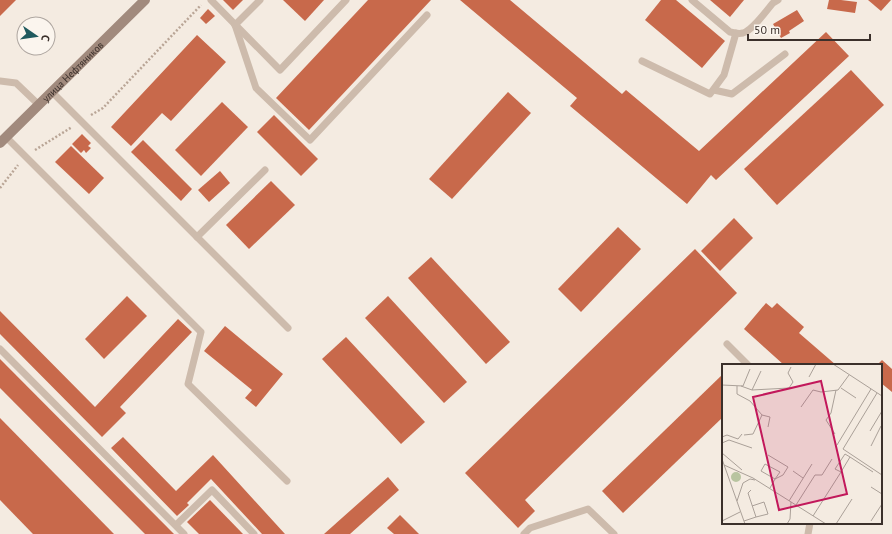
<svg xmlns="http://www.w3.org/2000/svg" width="892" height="534" viewBox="0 0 892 534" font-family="'PT Sans',sans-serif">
<rect width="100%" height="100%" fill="#f4ebe1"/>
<g fill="#c8694b">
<polygon points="0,0 16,0 0,16"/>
<polygon points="223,0 243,0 233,10"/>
<polygon points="283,0 324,0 305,21"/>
<polygon points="368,0 431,0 309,130 276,98"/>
<polygon points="460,0 510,0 622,94 626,90 699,151 826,32 849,56 716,180 711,175 687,204 570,106 577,98"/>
<polygon points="661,0 676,0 725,41 702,68 645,20"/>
<polygon points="710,0 744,0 730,17"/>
<polygon points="829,0 841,0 857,2 855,13 827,9"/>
<polygon points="868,0 891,0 881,11"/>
<polygon points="208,9 215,16 206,24 200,18"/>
<polygon points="797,10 804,21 789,31 790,33 781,38 773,24"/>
<polygon points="197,35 226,62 171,121 162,113 131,146 111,127"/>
<polygon points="851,70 884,105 777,205 744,169"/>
<polygon points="508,92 531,113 452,199 429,179"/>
<polygon points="222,102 248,127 201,176 175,150"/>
<polygon points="274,115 318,159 301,176 257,132"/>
<polygon points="82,134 91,143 88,146 91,148 86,153 84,150 81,153 72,144"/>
<polygon points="143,140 192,189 181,201 131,152"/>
<polygon points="71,146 104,178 89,194 55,162"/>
<polygon points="220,171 230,183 209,202 198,190"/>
<polygon points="271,181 295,205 249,249 226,225"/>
<polygon points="734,218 753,238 720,271 701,251"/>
<polygon points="618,227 641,249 581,312 558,289"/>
<polygon points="695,249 737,293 525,500 535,511 518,528 465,473"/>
<polygon points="431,257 510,342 486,364 408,278"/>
<polygon points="127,296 147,316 104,359 85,339"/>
<polygon points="388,296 467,382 444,403 365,318"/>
<polygon points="766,303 772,308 777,303 804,327 799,333 836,365 784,365 744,329"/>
<polygon points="0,311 95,407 178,319 192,332 120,407 126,413 102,437 0,334"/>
<polygon points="225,326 283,374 256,407 245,398 252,390 204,351"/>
<polygon points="346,337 425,422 401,444 322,359"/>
<polygon points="0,359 174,534 145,534 0,388"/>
<polygon points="882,360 892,369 892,392 881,383 881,365 877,365"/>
<polygon points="723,374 723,417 623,513 602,491"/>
<polygon points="0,418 114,534 33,534 0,500"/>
<polygon points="123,437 176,491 213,455 285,534 262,534 211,479 187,503 189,505 177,516 111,448"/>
<polygon points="388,477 399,490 350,534 324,534"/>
<polygon points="210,500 243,534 199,534 187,522"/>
<polygon points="400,515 419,534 394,534 387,528"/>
</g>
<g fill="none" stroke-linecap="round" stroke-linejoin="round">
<g stroke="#b9a596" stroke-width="2.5" stroke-dasharray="2 2" stroke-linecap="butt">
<polyline points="91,115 103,108 201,5"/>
<polyline points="35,150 72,127"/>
<polyline points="0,188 18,165"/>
</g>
<g stroke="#cdbbac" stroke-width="7">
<polyline points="211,0 280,70 346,0"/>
<path d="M692,0L730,32C734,33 739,34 743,33C753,30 766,11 773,3L778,0"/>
<polyline points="235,25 256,88 310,140 427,15"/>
<polyline points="235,25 260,0"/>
<polyline points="642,61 710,94 724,75 736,33"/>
<polyline points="0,81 16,83 39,105"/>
<polyline points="714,90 732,94 785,54"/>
<polyline points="52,92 288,328"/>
<polyline points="6,137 201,332 188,384 287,481"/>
<polyline points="197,237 265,170"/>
<polyline points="727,344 748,365"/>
<polyline points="0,349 184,534"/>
<polyline points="176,525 212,490 254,534"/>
<polyline points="524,534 530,528 588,509 614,534"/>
<polyline points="808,534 810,523"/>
</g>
<path stroke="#a18a7d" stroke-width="10" id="s1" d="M0,143L145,0"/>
</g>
<g text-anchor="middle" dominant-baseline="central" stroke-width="4" stroke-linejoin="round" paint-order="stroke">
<g font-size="10" fill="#3b302b" stroke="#fbf5ee">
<text stroke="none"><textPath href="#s1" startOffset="102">улица Нефтяников</textPath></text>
</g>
</g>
<g transform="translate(722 364)">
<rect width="160" height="160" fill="#f4ebe1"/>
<path d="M9 113a5 5 0 1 1 10 0a5 5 0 1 1-10 0Z" fill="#b8c4a0"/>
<path fill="none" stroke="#aaa098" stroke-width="1" d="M111,0L160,32M87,13L94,0M0,21L21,22L28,5M15,22V30L28,37L40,51L31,70L22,71M19,22L30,26L67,24L71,18L66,9L69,3M119,24L134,34M30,26L39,7M155,29L121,85L160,111M79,43L91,26L99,28L116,26L127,11M40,51L48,53L46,63M148,67L160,47M113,70L104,56L109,49L114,26M0,73L5,71L16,75L20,70M0,79L7,76L30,84M115,81L149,25M149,82L159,62M0,89L20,106M46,91L66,103L61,111L53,115L39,107L43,100L58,108L53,115L48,124M128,93L151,108M0,95L23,160M2,101L31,114L104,160M71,107L81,114M149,123L160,130M15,137L21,119L28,115L33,116M67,137L90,100M74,141L93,111H100L110,95M30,142L42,138L46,150L34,153M91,152L119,108L128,93L123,90L113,105L119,108M0,157L18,148M22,157L34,153L26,129L29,126M149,157L160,140M65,160L68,155L69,138M114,160L130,135"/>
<path fill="#c2185b" fill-opacity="0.15" stroke="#c2185b" stroke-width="2" d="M99,17L125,130L57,146L31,33Z"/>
<rect width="160" height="160" fill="none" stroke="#3b302b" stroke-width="2"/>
</g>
<g transform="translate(36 36) rotate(103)"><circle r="19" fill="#fbf5ee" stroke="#aea6a0"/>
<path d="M0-3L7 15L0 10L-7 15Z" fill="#1f5a5e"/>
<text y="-6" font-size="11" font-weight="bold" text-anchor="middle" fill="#3b302b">С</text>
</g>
<path d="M748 34v6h122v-6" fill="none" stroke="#3b302b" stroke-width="2"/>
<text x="754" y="34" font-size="12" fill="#3b302b" stroke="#fbf5ee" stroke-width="3" paint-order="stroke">50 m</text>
</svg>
